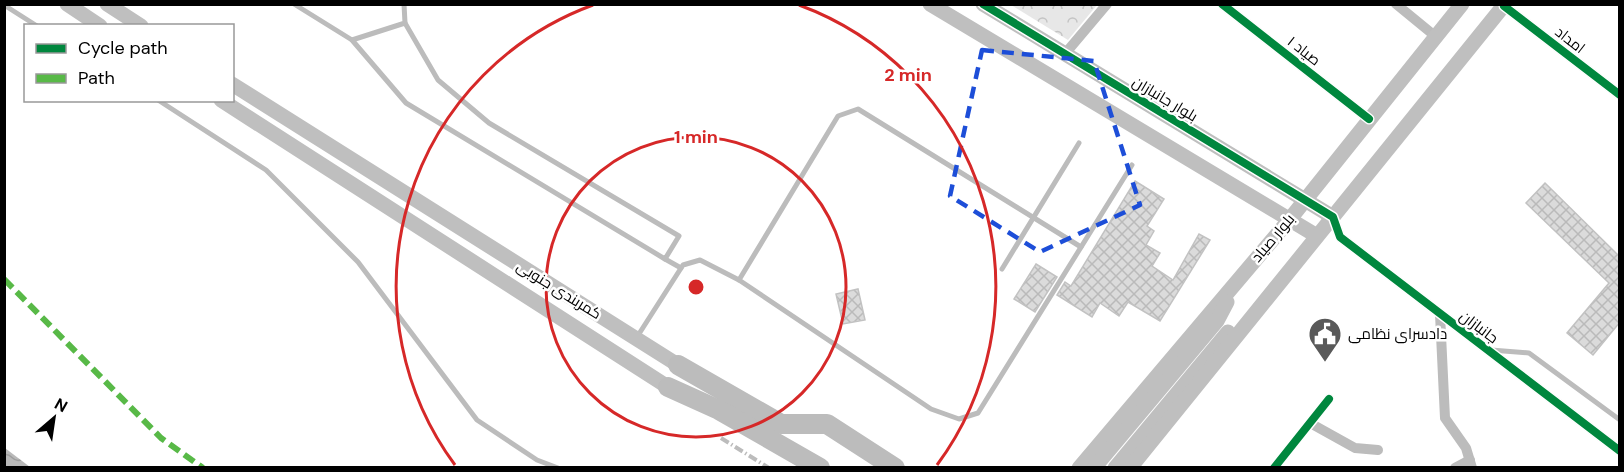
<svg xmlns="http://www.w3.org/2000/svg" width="1624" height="472" viewBox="0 0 1624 472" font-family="'DM Sans',Cairo,sans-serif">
<defs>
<pattern id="park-crowns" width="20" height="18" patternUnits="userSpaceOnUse" patternTransform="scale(1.5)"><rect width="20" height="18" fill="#e7e7e7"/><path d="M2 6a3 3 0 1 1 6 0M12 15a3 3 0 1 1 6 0" fill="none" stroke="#c4c4c4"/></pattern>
<pattern id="water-waves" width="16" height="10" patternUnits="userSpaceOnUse" patternTransform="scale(1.5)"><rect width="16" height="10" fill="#b9b9b9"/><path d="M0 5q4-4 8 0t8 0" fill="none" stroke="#9d9d9d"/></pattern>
<pattern id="building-cross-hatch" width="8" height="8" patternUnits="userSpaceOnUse" patternTransform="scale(1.5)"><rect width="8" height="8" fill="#dbdbdb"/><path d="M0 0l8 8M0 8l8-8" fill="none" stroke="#bababa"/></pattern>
</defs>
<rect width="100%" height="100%" fill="#fff"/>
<polygon fill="url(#park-crowns)" points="1011,5 1097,5 1068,40"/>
<polygon fill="url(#water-waves)" points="4,448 5,448 30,467 5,467"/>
<g fill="url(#building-cross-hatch)" stroke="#c2c2c2" stroke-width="1.5">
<polygon points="1135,181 1164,199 1147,226 1154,231 1146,245 1160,253 1152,266 1173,280 1199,234 1210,240 1160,321 1128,302 1119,316 1100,303 1092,317 1057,295 1065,282 1071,286"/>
<polygon points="1545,183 1620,257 1620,322 1593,355 1567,333 1609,283 1526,203"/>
<polygon points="1036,264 1057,277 1035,312 1014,299"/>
<polygon points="858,289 865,320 843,324 836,294"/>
</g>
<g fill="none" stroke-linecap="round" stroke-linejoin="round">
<g stroke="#bcbcbc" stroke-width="5">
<polyline points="294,4 352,40 405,23 404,4"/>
<polyline points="4,5 37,26"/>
<polyline points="352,40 406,103 665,259 679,236 489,123 438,80 405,23"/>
<polyline points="158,100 266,170 358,262 477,420 537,460 558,468"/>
<polyline points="665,259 681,268"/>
<polyline points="1002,269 1079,143"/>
<polyline points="739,280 838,116 858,109 1081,247"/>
<polyline points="637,337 683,265 700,260 739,280 931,409 959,419 978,413 1132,165"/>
<polyline points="1491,350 1529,353 1620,420"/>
</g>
<g stroke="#bcbcbc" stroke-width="10">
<polyline points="1222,4 1369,119"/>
<polyline points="1396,4 1435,36"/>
<polyline points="1504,6 1620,95"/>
<polyline points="1064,55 1107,4"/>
<polyline points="1333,217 1340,237 1620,451"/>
<polyline points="1440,314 1445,418 1466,448 1472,468"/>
<polyline points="1310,423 1355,448 1378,450"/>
<polyline points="1274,468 1329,399"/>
<polyline points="1455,468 1470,460"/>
</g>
<g stroke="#bfbfbf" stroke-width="15">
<polyline points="67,4 100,26"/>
<polyline points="107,4 141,26"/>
<polyline points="930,4 1317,236"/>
<polyline points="983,4 1333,217"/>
<polyline points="232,84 678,365"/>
<polyline points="221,100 668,387"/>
<polyline points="1079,468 1290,219 1462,4"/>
<polyline points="1094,468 1217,321 1227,302"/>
<polyline points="1115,468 1228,332"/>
<polyline points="1130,468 1505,4"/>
</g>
<g stroke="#bcbcbc" stroke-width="20">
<polyline points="678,365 781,424 827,424 895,468"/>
<polyline points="668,387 719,410 820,468"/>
</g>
<polyline stroke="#bcbcbc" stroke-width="4" stroke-dasharray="9 3 1.5 3" stroke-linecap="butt" points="721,438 769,468"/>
<polyline stroke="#58b947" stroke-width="6" stroke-dasharray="12 6" stroke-linecap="butt" points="4,279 161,438 203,468"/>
<g stroke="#fff" stroke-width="11">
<g id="cycleway">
<polyline points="983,4 1333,217 1340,237 1620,451"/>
<polyline points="1222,4 1369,119"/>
<polyline points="1504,6 1620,95"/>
<polyline points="1274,468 1329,399"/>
</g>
</g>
<use href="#cycleway" stroke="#00873e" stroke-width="8"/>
</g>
<path fill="none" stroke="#1d4ed8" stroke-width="4.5" stroke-dasharray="12 8" stroke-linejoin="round" d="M982,50L1094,61L1140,205L1040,252L950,196Z"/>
<g fill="none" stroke="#d62828" stroke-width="3">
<circle cx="696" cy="287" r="150"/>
<path d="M455 465A300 300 0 0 1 593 5M799 5A300 300 0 0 1 937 465"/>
</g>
<defs>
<g id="civic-pin" transform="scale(1.725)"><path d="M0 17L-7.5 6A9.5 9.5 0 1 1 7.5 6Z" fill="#595959" stroke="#fff"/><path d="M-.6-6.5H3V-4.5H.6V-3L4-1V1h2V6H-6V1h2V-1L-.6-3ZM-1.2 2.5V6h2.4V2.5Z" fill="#fff"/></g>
</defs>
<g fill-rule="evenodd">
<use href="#civic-pin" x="1325" y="334"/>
</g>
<g text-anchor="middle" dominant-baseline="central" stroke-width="5" stroke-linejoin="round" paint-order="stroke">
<g font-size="15" fill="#000" stroke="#fff">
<text transform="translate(1570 40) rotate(38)">امداد</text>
<text transform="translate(1304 51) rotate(38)">صیاد ۱</text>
<text transform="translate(1165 99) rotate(31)">بلوار جانبازان</text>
<text transform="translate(1273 238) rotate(-50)">بلوار صیاد</text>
<text transform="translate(559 290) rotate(32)">کمربندی جنوبی</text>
<text transform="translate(1479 327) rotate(37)">جانبازان</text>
</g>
<g font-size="15" fill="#000" stroke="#fff" text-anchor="start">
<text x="1348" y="334">دادسرای نظامی</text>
</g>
</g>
<circle cx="696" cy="287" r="9" fill="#d62828" stroke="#fff" stroke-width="3"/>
<g font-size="18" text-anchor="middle" font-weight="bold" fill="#d62828" stroke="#fff" stroke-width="5" stroke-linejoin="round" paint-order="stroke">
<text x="908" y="81">2 min</text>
<text x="696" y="143">1 min</text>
</g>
<rect width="1624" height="472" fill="none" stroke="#000000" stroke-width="12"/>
<rect x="24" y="24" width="210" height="78" fill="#ffffff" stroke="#999999" stroke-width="1.5"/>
<rect x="36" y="44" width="30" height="9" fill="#00873e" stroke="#999999" stroke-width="1.5"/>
<text x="78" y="54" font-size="18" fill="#000000">Cycle path</text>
<rect x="36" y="74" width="30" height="9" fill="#58b947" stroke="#999999" stroke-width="1.5"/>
<text x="78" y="84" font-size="18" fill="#000000">Path</text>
<g transform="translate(54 418) rotate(29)" stroke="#ffffff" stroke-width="4.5" paint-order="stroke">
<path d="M0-4.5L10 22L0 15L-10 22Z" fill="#000000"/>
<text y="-9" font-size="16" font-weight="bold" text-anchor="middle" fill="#000000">N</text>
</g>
</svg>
